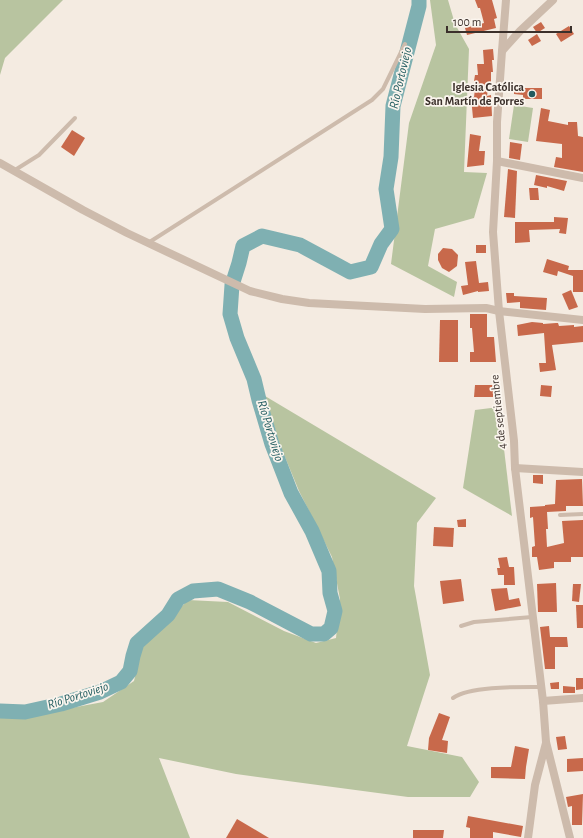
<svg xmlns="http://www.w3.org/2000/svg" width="583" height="838" viewBox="0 0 583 838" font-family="'Alegreya Sans',sans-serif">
<rect width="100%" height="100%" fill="#f4ebe1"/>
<g fill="#b8c4a0">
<polygon points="0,0 63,0 5,58 0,75"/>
<polygon points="430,0 448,0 455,24 469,49 464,172 487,173 474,218 435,229 428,266 457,282 454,297 391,264 409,123 436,45"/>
<polygon points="514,105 533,108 528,142 509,139"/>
<polygon points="265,396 436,498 417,523 414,586 430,675 407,746 462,757 479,782 470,797 408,797 236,774 159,758 190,838 0,838 0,718 23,717 103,702 134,681 142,647 188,600 228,602 284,631 316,643 336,638 340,599 332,557 299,491 280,445"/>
<polygon points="499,407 512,516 463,488 475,410"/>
</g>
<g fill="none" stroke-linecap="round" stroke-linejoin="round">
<polyline stroke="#7fb0b2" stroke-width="15" points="0,711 25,712 61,704 100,692 121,682 130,671 133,656 137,643 168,615 178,599 193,591 218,589 250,602 311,634 324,634 331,628 335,611 330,593 329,571 312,531 291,493 272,444 259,400 254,379 237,338 230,314 232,285 239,263 243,246 262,236 300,245 350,272 371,267 381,244 392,229 386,189 391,157 393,106 419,6 419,0"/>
</g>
<g fill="#c8694b">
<polygon points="475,0 492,0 497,18 494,19 496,28 467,35 465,28 484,23 480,8 478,8"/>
<polygon points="541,22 545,28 537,33 533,27"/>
<polygon points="569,26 574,34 561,42 556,34"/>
<polygon points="537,34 541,41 532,46 528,40"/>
<polygon points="493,49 494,60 492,60 493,72 491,72 491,82 489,82 487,96 491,95 492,116 473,118 471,97 474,97 476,81 474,81 475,75 478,75 477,64 484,64 483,50"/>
<polygon points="514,88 542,88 542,99 523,99 523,95 514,94"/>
<polygon points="541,108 550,110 548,121 568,125 568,122 577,122 578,136 583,137 583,172 554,167 556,157 562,158 562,144 536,141"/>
<polygon points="72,130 85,138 74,156 61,147"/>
<polygon points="470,134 481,136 479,151 485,151 484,165 467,167"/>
<polygon points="510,142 522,144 520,160 509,158"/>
<polygon points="508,169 517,171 515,218 504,217"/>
<polygon points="536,175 567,181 564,191 547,186 547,188 534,185"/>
<polygon points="529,188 538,188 539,200 530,200"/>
<polygon points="554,217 568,218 566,234 559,233 560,229 529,230 530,242 515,243 515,222 554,222"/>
<rect x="476" y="245" width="10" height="8"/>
<polygon points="443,248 452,249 458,255 457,266 449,272 442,268 438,260 438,254"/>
<polygon points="547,259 569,266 568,270 583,270 583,292 573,292 573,276 558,271 557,276 543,272"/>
<polygon points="476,261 479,283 488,282 489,291 478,292 478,291 463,295 461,286 468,285 465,262"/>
<polygon points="571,290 578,307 569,310 562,294"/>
<polygon points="506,293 514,293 514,296 547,298 546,310 520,308 520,302 507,303"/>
<polygon points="470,314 487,314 487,337 494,337 496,362 470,362 470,352 474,352 472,328 470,328"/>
<polygon points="440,320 458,320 458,362 439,362"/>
<polygon points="532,322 543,323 543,324 556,323 558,323 559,326 574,325 574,327 583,326 583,342 552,345 556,370 540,372 539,363 546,363 544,333 518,336 517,325"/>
<polygon points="475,385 493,385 493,397 474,397"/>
<polygon points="541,385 552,386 551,397 540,396"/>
<polygon points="533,475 543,475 543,484 533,483"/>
<polygon points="582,479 583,506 566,506 566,511 547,512 548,529 546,529 547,547 564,543 562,521 583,520 583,557 571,557 571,562 554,562 554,568 539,570 537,557 532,557 532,547 535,546 533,517 530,518 530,507 545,506 545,505 555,504 556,480"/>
<polygon points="466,519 466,527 458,527 457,520"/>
<polygon points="434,527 454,528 453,547 433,546"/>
<polygon points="507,557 509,567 514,567 515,585 504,585 504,575 498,575 497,568 500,568 498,558"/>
<polygon points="461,579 464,601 443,604 440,581"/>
<polygon points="556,583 557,612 538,612 537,584"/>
<polygon points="573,584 581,584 579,602 572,601"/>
<polygon points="507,588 509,600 519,598 521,606 495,611 491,589"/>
<polygon points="576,605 583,605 583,628 577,628"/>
<polygon points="549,626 550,637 567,637 568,647 555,647 555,669 545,669 540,627"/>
<polygon points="576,678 583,678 583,689 576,690"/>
<polygon points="559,682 559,689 551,689 550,683"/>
<polygon points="563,686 575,687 575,693 563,693"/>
<polygon points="439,713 450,717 442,740 448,741 447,753 428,750 429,738"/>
<polygon points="565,736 567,749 558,750 556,737"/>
<polygon points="515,746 529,749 526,767 525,779 491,778 491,767 511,767"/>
<polygon points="583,758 583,771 567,772 567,759"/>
<polygon points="583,794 582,825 572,825 572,806 568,807 566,797"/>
<polygon points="468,816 523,826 521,837 493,832 493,838 470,838 470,828 466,827"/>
<polygon points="237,819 269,838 226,838"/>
<polygon points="413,830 444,830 443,838 413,838"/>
</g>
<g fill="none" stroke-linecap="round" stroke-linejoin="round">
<g stroke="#cdbbac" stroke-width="4">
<polyline points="15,170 39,155 75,118"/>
<polyline points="148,243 372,100 383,89 405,44"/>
<polyline points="560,515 583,514"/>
<polyline points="461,626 474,622 532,617"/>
<path d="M453,698C470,686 519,687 541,687"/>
</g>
<g stroke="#cdbbac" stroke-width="8">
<polyline points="553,0 520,31 502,51 497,122 497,161 493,232 499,311 514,441 515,468 543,701 546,742 570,838"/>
<polyline points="502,51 506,0"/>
<polyline points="497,161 583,178"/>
<polyline points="0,163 83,210 127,233 250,291 282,299 309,303 425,309 486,308 499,311 583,320"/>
<polyline points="515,468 583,472"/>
<polyline points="543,701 583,698"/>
<polyline points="528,838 535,785 546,743"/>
</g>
</g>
<circle fill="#1f5a5e" stroke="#fbf5ee" stroke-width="1.5" cx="532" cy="94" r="4"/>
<g text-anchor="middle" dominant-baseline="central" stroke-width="3.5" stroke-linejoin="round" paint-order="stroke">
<g font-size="12" font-weight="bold" fill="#3b302b" stroke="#fbf5ee" text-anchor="end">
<text x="524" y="87">Iglesia Católica<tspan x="524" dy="14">San Martín de Porres</tspan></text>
</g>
<g font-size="12" fill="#3b302b" stroke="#fbf5ee">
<text transform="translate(498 412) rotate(-96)">4 de septiembre</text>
</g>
<g font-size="13" font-style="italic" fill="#1f5a5e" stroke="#fbf5ee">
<text transform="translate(401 78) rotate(-77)">Río Portoviejo</text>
<text transform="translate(270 431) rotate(73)">Río Portoviejo</text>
<text transform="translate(78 696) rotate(-18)">Río Portoviejo</text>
</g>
</g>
<path d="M447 26v6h124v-6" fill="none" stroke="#3b302b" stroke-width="2"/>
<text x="453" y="26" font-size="12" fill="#3b302b" stroke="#fbf5ee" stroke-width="3" paint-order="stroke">100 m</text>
</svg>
